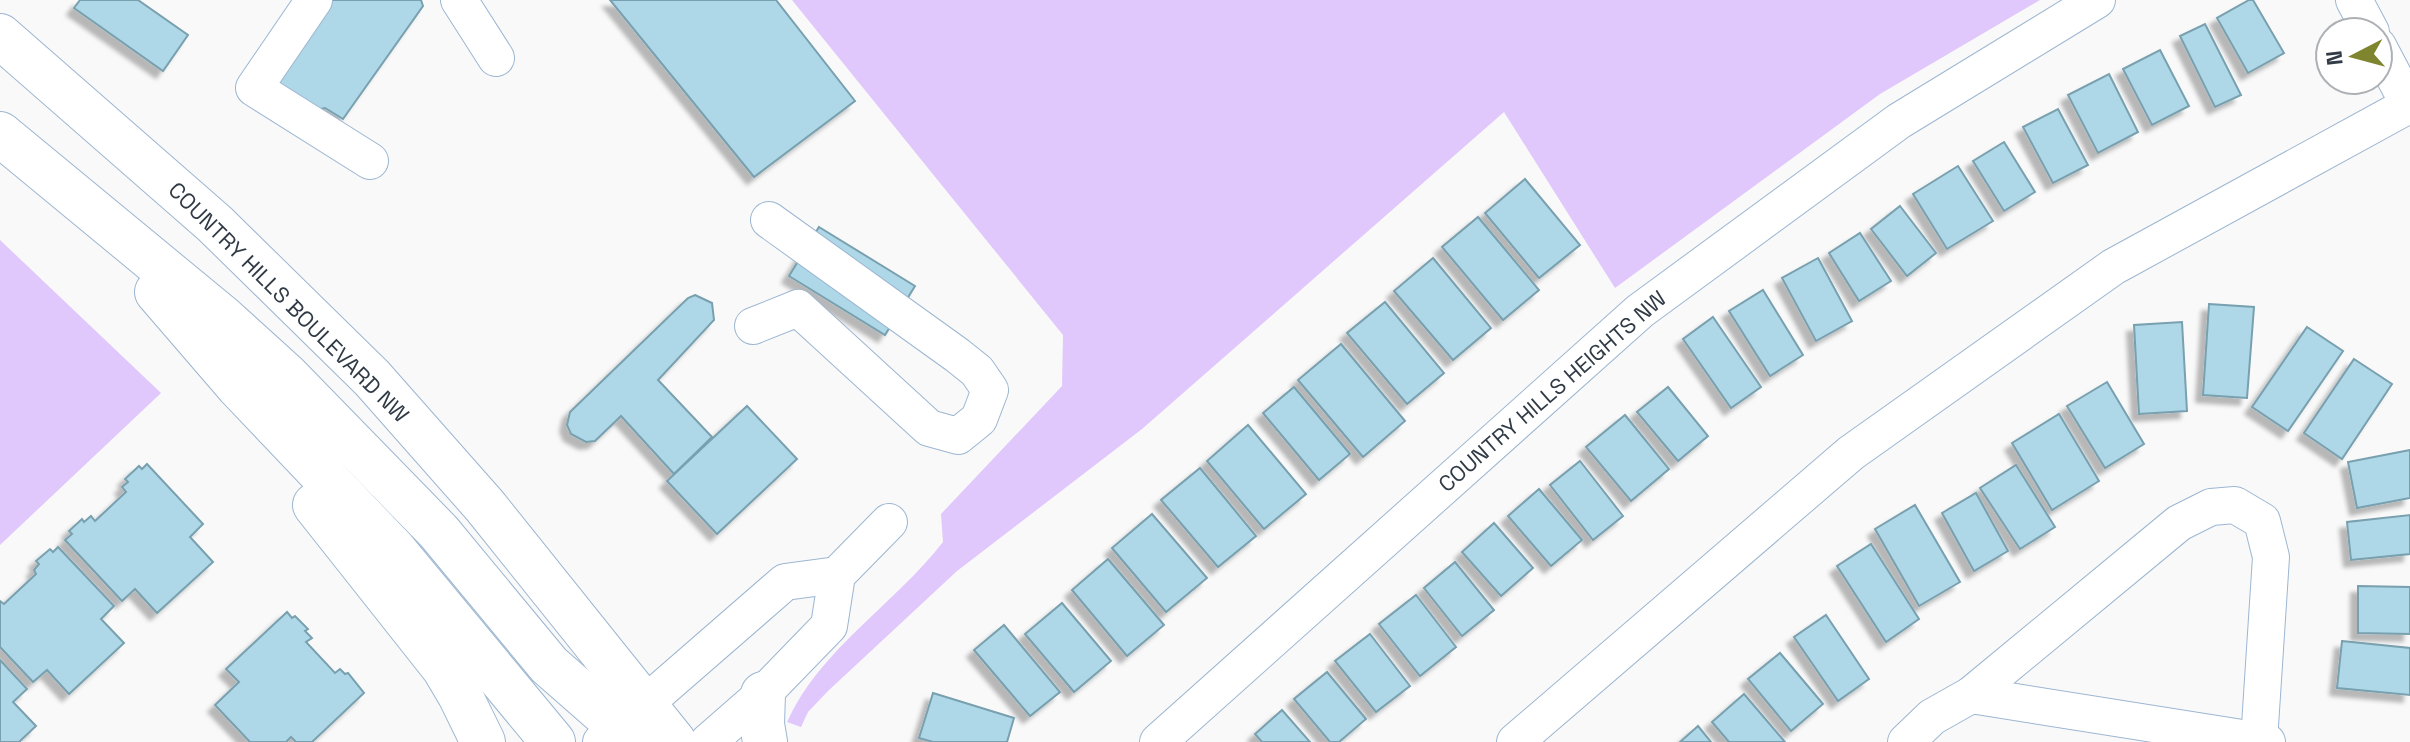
<svg xmlns="http://www.w3.org/2000/svg" width="2410" height="742" viewBox="0 0 2410 742" font-family="'Space Grotesk',sans-serif">
<defs>
<filter id="shadow"><feDropShadow dx="-7" dy="7" stdDeviation="2" flood-color="#0004"/></filter>
</defs>
<rect width="100%" height="100%" fill="#f9f9f9"/>
<g fill="#e0c7fc">
<path d="M792,0H2040L1880,94L1615,288L1504,112L1142,429L957,571L828,691L808,712L801,727L787,722C820,649 895,604 943,542L941,514L1062,386L1063,335Z"/>
<polygon points="0,240 161,393 0,545"/>
</g>
<g fill="#aed7e7" stroke="#78a0af" stroke-width="2" filter="url(#shadow)">
<polygon points="80,0 138,0 188,35 163,71 74,8"/>
<polygon points="328,0 421,0 423,6 343,119 325,108 316,110 275,82"/>
<polygon points="610,0 776,0 855,101 754,177"/>
<polygon points="2249,0 2253,0 2284,53 2248,73 2217,18"/>
<polygon points="2205,24 2241,95 2215,107 2180,36"/>
<polygon points="2160,50 2189,106 2152,125 2123,69"/>
<polygon points="2109,74 2138,132 2098,153 2068,95"/>
<polygon points="2058,109 2088,165 2053,183 2023,127"/>
<polygon points="2004,142 2035,192 2004,211 1973,161"/>
<polygon points="1958,166 1993,221 1947,249 1913,194"/>
<polygon points="1525,179 1580,245 1539,278 1485,213"/>
<polygon points="1900,206 1936,253 1907,276 1871,229"/>
<polygon points="1478,217 1539,290 1503,320 1442,247"/>
<polygon points="819,227 915,286 885,335 789,276"/>
<polygon points="1860,233 1891,281 1859,301 1829,253"/>
<polygon points="1433,258 1491,328 1453,360 1394,291"/>
<polygon points="1818,258 1852,321 1816,341 1782,278"/>
<polygon points="1763,290 1803,355 1770,376 1729,311"/>
<polygon points="695,295 712,303 714,320 658,380 712,437 674,474 621,416 595,441 586,442 571,434 567,425 570,412 688,298"/>
<polygon points="1385,302 1444,373 1407,404 1347,333"/>
<polygon points="2209,304 2254,307 2247,398 2203,395"/>
<polygon points="1713,317 1761,387 1731,408 1683,339"/>
<polygon points="2182,322 2187,411 2139,414 2134,325"/>
<polygon points="2307,327 2343,351 2288,431 2252,407"/>
<polygon points="1341,344 1405,421 1363,457 1298,380"/>
<polygon points="2354,359 2392,384 2342,459 2304,433"/>
<polygon points="2107,382 2144,444 2105,468 2067,406"/>
<polygon points="1294,387 1350,454 1319,480 1263,413"/>
<polygon points="1668,387 1708,436 1678,461 1637,412"/>
<polygon points="747,406 797,459 717,534 667,481"/>
<polygon points="2059,414 2099,481 2052,510 2012,443"/>
<polygon points="1625,415 1669,469 1631,501 1586,447"/>
<polygon points="1248,425 1306,494 1264,529 1207,461"/>
<polygon points="2410,450 2410,498 2357,508 2348,462"/>
<polygon points="1580,461 1623,516 1593,540 1550,485"/>
<polygon points="147,464 203,524 190,537 213,562 157,613 135,589 122,601 65,540 72,534 69,531 82,519 84,522 91,516 95,521 126,492 122,487 128,482 125,479 139,466 142,469"/>
<polygon points="2016,465 2055,527 2020,549 1980,488"/>
<polygon points="1200,468 1256,536 1218,567 1161,500"/>
<polygon points="1539,489 1582,540 1551,566 1508,516"/>
<polygon points="1976,493 2008,551 1974,571 1942,513"/>
<polygon points="1915,505 1960,582 1919,606 1875,529"/>
<polygon points="1152,514 1207,578 1166,612 1112,548"/>
<polygon points="2410,515 2410,554 2351,560 2347,522"/>
<polygon points="1494,523 1533,568 1501,596 1462,552"/>
<polygon points="1871,544 1919,619 1886,642 1837,566"/>
<polygon points="58,547 114,606 101,619 124,643 69,694 47,670 33,682 0,647 0,601 4,604 36,574 34,570 39,564 36,561 50,549 53,552"/>
<polygon points="1108,559 1164,625 1127,656 1072,590"/>
<polygon points="1455,562 1494,610 1462,636 1424,588"/>
<polygon points="2358,586 2410,587 2410,634 2358,633"/>
<polygon points="1416,595 1456,647 1420,676 1379,624"/>
<polygon points="1062,603 1111,661 1074,692 1025,634"/>
<polygon points="287,612 292,618 295,616 308,629 305,631 312,638 306,642 335,673 340,669 345,674 348,673 364,693 312,742 296,742 291,737 286,742 250,742 215,705 239,682 226,669"/>
<polygon points="1826,615 1869,679 1838,701 1794,637"/>
<polygon points="1004,625 1060,692 1030,716 974,650"/>
<polygon points="1370,634 1410,686 1376,712 1335,661"/>
<polygon points="2342,641 2410,648 2410,695 2337,688"/>
<polygon points="1780,653 1823,704 1791,731 1748,679"/>
<polygon points="0,660 27,689 13,702 36,726 19,742 0,742"/>
<polygon points="1327,672 1366,719 1339,742 1330,742 1294,699"/>
<polygon points="933,693 1014,718 1007,742 933,742 919,738"/>
<polygon points="1744,694 1785,742 1729,742 1712,722"/>
<polygon points="1282,710 1310,742 1262,742 1255,734"/>
<polygon points="1698,726 1711,742 1680,742"/>
</g>
<g fill="none" stroke-linecap="round" stroke-linejoin="round">
<g stroke="#9cb6d1" stroke-width="38">
<g id="minor">
<polyline points="314,0 254,88 370,161"/>
<polyline points="459,0 496,58"/>
<polyline points="2354,0 2371,32"/>
<polyline points="2378,46 2410,107"/>
<polyline points="753,326 798,308 929,428 958,436 979,419 990,390 977,371 957,355 769,220"/>
<polyline points="1971,695 2179,523 2211,507 2235,505 2262,521 2271,557 2259,741"/>
<polyline points="601,742 785,582 837,575"/>
<polyline points="708,742 763,694 829,626 837,575 889,522"/>
<polyline points="1158,742 1640,311 1899,121 2097,0"/>
<polyline points="1515,742 1851,453 2113,267 2409,105"/>
<polyline points="1906,742 1932,717 1971,695 2267,742"/>
</g>
</g>
<g stroke="#9cb6d1" stroke-width="46">
<g id="major">
<polyline points="0,36 215,224 372,378 485,506 674,742"/>
<polyline points="0,134 223,318 287,376 439,532 549,665 637,742"/>
<polyline points="157,292 238,386 394,550 553,742"/>
<polyline points="315,505 444,668 460,695 483,742"/>
<polyline points="763,694 762,724 765,742"/>
</g>
</g>
<use href="#minor" stroke="#fff" stroke-width="36"/>
<use href="#major" stroke="#fff" stroke-width="44"/>
</g>
<g text-anchor="middle" dominant-baseline="central" stroke-width="8" stroke-linejoin="round" paint-order="stroke">
<g font-size="22" fill="#313b46" stroke="#fff">
<text transform="translate(289 302) rotate(45)">COUNTRY HILLS BOULEVARD NW</text>
<text transform="translate(1552 391) rotate(-41)">COUNTRY HILLS HEIGHTS NW</text>
</g>
</g>
<g transform="translate(2354 56) rotate(264)"><circle r="38" fill="#ffffff" stroke="#adb1b5" stroke-width="2"/>
<path d="M0-6L14 30L0 20L-14 30Z" fill="#7f842e"/>
<text y="-12" font-size="22" font-weight="bold" text-anchor="middle" fill="#313b46">N</text>
</g>
</svg>
